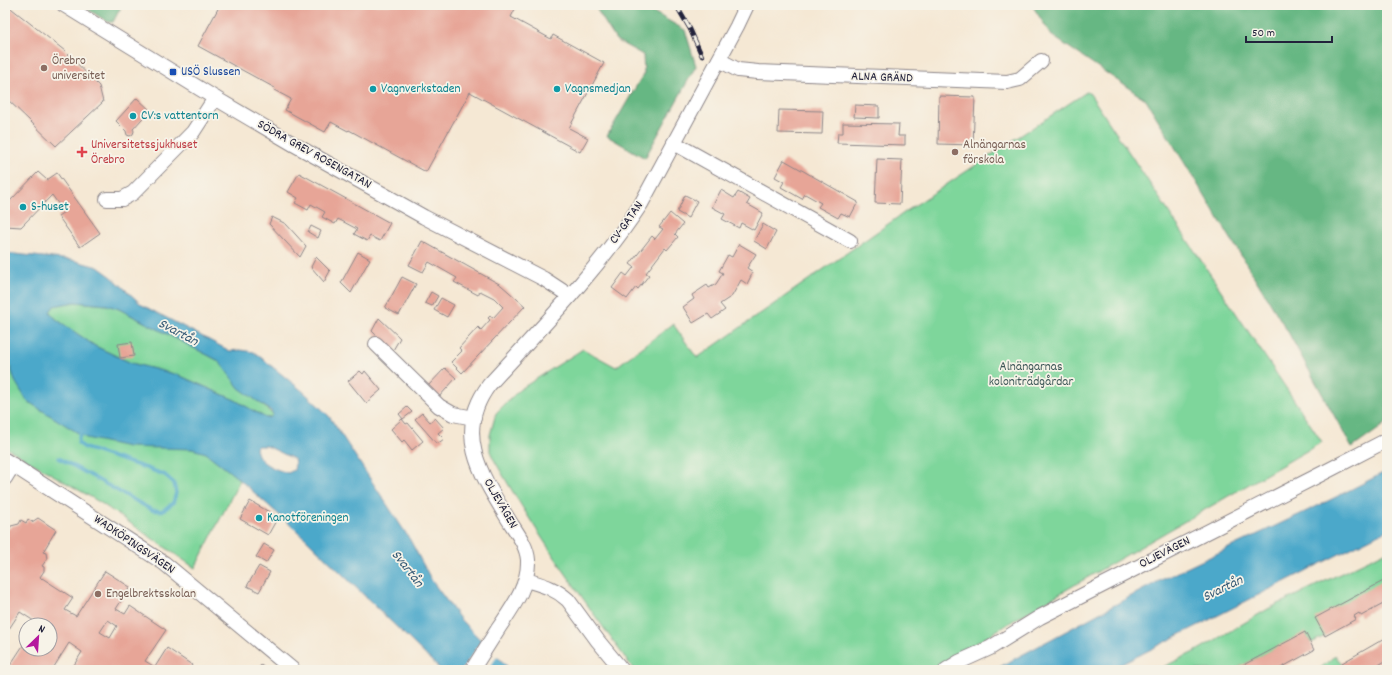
<svg xmlns="http://www.w3.org/2000/svg" width="1392" height="675" viewBox="0 0 1392 675" font-family="Dekko,sans-serif">
<rect width="100%" height="100%" fill="#f7f3e8"/>
<filter id="ink" filterUnits="userSpaceOnUse"><feTurbulence type="fractalNoise" baseFrequency=".025" numOctaves="2"/><feDisplacementMap in="SourceGraphic" scale="8" xChannelSelector="R" yChannelSelector="G"/><feConvolveMatrix kernelMatrix="1 2 1 2 8 2 1 2 1" color-interpolation-filters="sRGB"/></filter>
<filter id="wash" filterUnits="userSpaceOnUse"><feTurbulence type="fractalNoise" baseFrequency=".012" numOctaves="4" result="noise"/><feDisplacementMap in="SourceGraphic" scale="16" xChannelSelector="R" yChannelSelector="G"/><feGaussianBlur stdDeviation="0.9" result="paint"/><feColorMatrix in="noise" values="0 0 0 0 0 0 0 0 0 0 0 0 0 0 0 0 0 1.4 0 .05"/><feComposite in="paint" operator="in"/></filter>
<g filter="url(#wash)">
<rect width="100%" height="100%" fill="#f5e8d4"/>
<g fill="#7ed69b" stroke="#507c6b">
<path d="M1088,91L1322,442L1021,616L931,670H634C584,601 535,532 493,458L490,451V435L496,413L519,390L583,349L616,367L673,324L697,358L911,208Z"/>
<polygon points="75,302 107,305 119,309 219,361 223,367 273,415 271,417 266,418 235,400 178,375 131,363 95,346 56,319 50,312 54,305"/>
<polygon points="5,361 10,365 15,381 192,449 207,452 240,480 195,568 101,503 5,447"/>
<polygon points="1387,551 1387,579 1325,636 1311,643 1305,633 1234,670 1157,670 1198,650 1268,609"/>
<polygon points="1335,655 1346,670 1318,670 1329,661"/>
</g>
<g fill="#66b783" stroke="#446c5f">
<polygon points="81,5 122,5 113,22 108,22"/>
<polygon points="594,5 641,5 685,30 696,66 645,158 607,136 644,73 643,55 616,40"/>
<polygon points="1032,5 1387,5 1387,423 1352,448 1288,332 1146,100 1051,35"/>
</g>
<g fill="#4ca8ca" stroke="#376582" fill-rule="evenodd">
<path d="M5,253L72,260L98,267L112,277L142,305L230,351L240,350L254,352L305,393L329,416L409,538L432,581L461,620L511,670H441L305,538L240,480L206,453L192,449L128,447L86,438L27,401L15,381L10,365L5,361ZM75,302L107,305L119,309L219,361L239,388L271,411L273,415L271,417L266,418L235,400L178,375L131,363L95,346L56,319L50,312L54,306ZM257,446H267L294,459L295,464L294,470L288,473C275,469 258,464 256,448Z"/>
<polygon points="1387,471 1387,530 1110,670 994,670 1159,581 1330,500"/>
</g>
<polygon fill="#f5e8d4" points="483,639 498,655 488,670 462,670"/>
<g fill="none" stroke-linecap="round" stroke-linejoin="round">
<polyline stroke="#4ca8ca" stroke-width="3.5" points="59,458 152,510 162,511 173,503 176,493 174,483 165,475 146,468 85,448 78,443 80,434"/>
</g>
<g id="blocks">
<g fill="#e7a597" fill-rule="evenodd">
<polygon points="5,5 7,5 65,51 99,86 103,102 56,146 5,97"/>
<polygon points="220,5 517,5 511,17 551,39 553,35 604,63 569,128 588,138 580,152 470,92 426,172 349,130 348,131 331,122 325,132 285,110 291,99 274,90 275,88 198,46"/>
<polygon points="939,96 975,97 973,145 938,144"/>
<polygon points="137,98 150,110 133,129 134,131 133,134 130,136 127,135 126,131 116,121"/>
<polygon points="855,105 879,106 879,118 854,117"/>
<polygon points="779,110 823,111 822,134 778,133"/>
<polygon points="843,123 899,124 898,136 905,136 905,145 837,143 838,133 843,133"/>
<polygon points="877,159 902,160 900,204 875,203"/>
<polygon points="784,160 858,202 850,217 841,213 838,218 818,207 821,203 805,194 802,199 781,187 784,182 775,177"/>
<polygon points="38,172 47,180 57,173 100,233 80,247 58,216 64,212 52,195 21,227 5,226 5,202 9,202"/>
<polygon points="299,173 390,223 380,241 370,236 367,241 354,234 357,229 338,219 335,224 322,217 325,212 311,204 308,210 295,203 298,198 288,192"/>
<polygon points="721,190 734,198 738,192 750,199 747,204 763,213 754,230 741,223 739,228 722,219 725,214 712,207"/>
<polygon points="685,195 697,201 688,218 677,212"/>
<polygon points="670,213 683,224 675,234 678,237 667,250 665,248 646,273 649,275 638,289 636,287 627,299 612,288 623,273 627,276 634,267 630,264 652,236 655,239 663,229 659,227"/>
<polygon points="272,217 286,224 306,246 300,257 269,224"/>
<polygon points="763,224 776,232 767,249 754,241"/>
<polygon points="311,226 321,231 318,238 308,232"/>
<polygon points="422,241 501,285 525,306 462,373 451,362 462,351 459,348 478,327 481,330 490,320 488,318 490,316 493,318 503,307 494,298 480,291 478,295 454,282 457,278 429,262 423,272 409,265"/>
<polygon points="739,244 756,254 747,268 753,272 747,284 741,280 732,296 720,304 725,310 712,319 708,314 693,323 683,307 694,299 692,295 707,285 709,288 716,284 723,273 719,271 728,255 732,257"/>
<polygon points="358,252 370,259 351,293 341,283"/>
<polygon points="316,257 330,271 324,282 311,267"/>
<polygon points="402,277 416,284 399,315 385,308"/>
<polygon points="431,292 438,296 432,306 425,303"/>
<polygon points="441,298 454,305 447,317 434,310"/>
<polygon points="379,318 400,338 392,352 372,331"/>
<polygon points="132,342 134,356 120,358 118,344"/>
<polygon points="445,368 456,378 438,398 427,387"/>
<polygon points="360,371 363,374 365,371 381,390 366,403 348,381"/>
<polygon points="407,407 412,412 403,419 399,414"/>
<polygon points="422,413 430,422 435,418 444,428 438,433 444,439 437,444 415,419"/>
<polygon points="402,419 406,424 408,423 423,441 412,450 404,440 402,442 391,429"/>
<polygon points="250,501 278,517 268,535 240,519"/>
<path d="M38,518L56,530L43,552L46,553L47,559L42,566L44,567V571L40,577L42,579V578L73,598L65,610L76,616L105,571L130,587L116,609L125,614L130,606L166,630L145,661L155,667L167,648L192,665L189,670H71L82,652L69,643L52,670H7L26,641V649H50V625H36L37,623L20,612L7,632L5,630V530L7,528L9,529L11,526L19,524L21,520L26,523L28,519L32,522ZM108,620L117,626L110,638L100,632Z"/>
<polygon points="264,544 274,550 266,563 256,557"/>
<polygon points="259,566 270,572 259,592 247,586"/>
<polygon points="1387,579 1387,602 1361,616 1359,613 1354,616 1356,619 1325,636 1315,618"/>
<polygon points="1305,632 1314,650 1277,670 1234,670"/>
<polygon points="1387,637 1387,660 1370,670 1346,670 1342,663"/>
<polygon points="261,665 267,670 257,670"/>
</g>
</g>
</g>
<g filter="url(#ink)">
<use href="#blocks" fill-opacity="0" stroke="#8c8588" stroke-width="1"/>
<g fill="none" stroke-linecap="round" stroke-linejoin="round">
<g stroke="#8c8588" stroke-width="16">
<g id="minor">
<polyline points="64,5 215,98 295,145 424,217 544,279 570,296"/>
<polyline points="719,60 738,70 758,72 1007,82 1020,79 1041,61"/>
<polyline points="674,143 850,241"/>
<polyline points="107,199 122,199 133,193 193,132 215,98"/>
<polyline points="376,344 439,406 453,414 474,418"/>
<polyline points="5,460 164,563 293,670"/>
<polyline points="5,478 13,465"/>
<path d="M526,580C542,585 555,588 568,600L598,641L622,670"/>
<path d="M472,670C481,656 489,643 498,629C512,608 529,586 528,560C527,546 517,533 510,522C483,478 452,434 489,385C542,327 598,270 641,204L737,26L747,5"/>
<polyline points="946,670 959,662 990,648 1040,617 1331,469 1387,440"/>
</g>
</g>
<use href="#minor" stroke="#fff" stroke-width="14"/>
<g stroke="#22223b" stroke-width="4.5">
<polyline id="rail" points="676,5 690,29 702,56"/>
</g>
<use href="#rail" stroke="#f7f3e8" stroke-width="3" stroke-dasharray="9" stroke-linecap="butt"/>
</g>
</g>
<g fill="#8d6e63" stroke="#f7f3e8" stroke-width="1.5">
<circle cx="44" cy="68" r="4"/>
<circle cx="955" cy="152" r="4"/>
<circle cx="98" cy="594" r="4"/>
</g>
<rect fill="#1a4fb4" stroke="#f7f3e8" stroke-width="1.5" x="169" y="68" width="8" height="8" rx="2"/>
<g fill="#0f9aa8" stroke="#f7f3e8" stroke-width="1.5">
<circle cx="373" cy="89" r="4"/>
<circle cx="557" cy="89" r="4"/>
<circle cx="133" cy="116" r="4"/>
<circle cx="23" cy="207" r="4"/>
<circle cx="259" cy="518" r="4"/>
</g>
<path fill="#e0444e" stroke="#f7f3e8" stroke-width="1.5" d="M80 146h4v4h4v4h-4v4h-4v-4h-4v-4h4z"/>
<g text-anchor="middle" dominant-baseline="central" stroke-width="3.5" stroke-linejoin="round" paint-order="stroke">
<g font-size="13" fill="#785e54" stroke="#f7f3e8" text-anchor="start">
<text x="52" y="61">Örebro<tspan x="52" dy="15">universitet</tspan></text>
<text x="963" y="145">Alnängarnas<tspan x="963" dy="15">förskola</tspan></text>
<text x="106" y="594">Engelbrektsskolan</text>
</g>
<g font-size="13" fill="#164399" stroke="#f7f3e8" text-anchor="start">
<text x="181" y="72">USÖ Slussen</text>
</g>
<g font-size="13" fill="#22223b" stroke="#f7f3e8">
<text transform="translate(882 78) rotate(2)">ALNA GRÄND</text>
<text transform="translate(314 155) rotate(29)">SÖDRA GREV ROSENGATAN</text>
<text transform="translate(627 223) rotate(-55)">CV-GATAN</text>
<text transform="translate(500 504) rotate(60)">OLJEVÄGEN</text>
<text transform="translate(134 545) rotate(34)">WADKÖPINGSVÄGEN</text>
<text transform="translate(1165 553) rotate(-27)">OLJEVÄGEN</text>
</g>
<g font-size="13" fill="#0d838f" stroke="#f7f3e8" text-anchor="start">
<text x="381" y="89">Vagnverkstaden</text>
<text x="565" y="89">Vagnsmedjan</text>
<text x="141" y="116">CV:s vattentorn</text>
<text x="31" y="207">S-huset</text>
<text x="267" y="518">Kanotföreningen</text>
</g>
<g font-size="13" fill="#be3a42" stroke="#f7f3e8" text-anchor="start">
<text x="91" y="145">Universitetssjukhuset<tspan x="91" dy="15">Örebro</tspan></text>
</g>
<g font-size="13" fill="#3e5858" stroke="#f7f3e8">
<text x="1031" y="367">Alnängarnas<tspan x="1031" dy="15">koloniträdgårdar</tspan></text>
</g>
<g font-size="14" font-style="italic" fill="#335874" stroke="#f7f3e8">
<text transform="translate(178 333) rotate(28)">Svartån</text>
<text transform="translate(407 569) rotate(52)">Svartån</text>
<text transform="translate(1223 589) rotate(-26)">Svartån</text>
</g>
</g>
<rect width="1392" height="675" fill="none" stroke="#f7f3e8" stroke-width="20"/>
<g transform="translate(38 637) rotate(25)"><circle r="19" fill="#f7f3e8" stroke="#a29fa3"/>
<path d="M0-3L7 15L0 10L-7 15Z" fill="#b5179e"/>
<text y="-6" font-size="11" font-weight="bold" text-anchor="middle" fill="#22223b">N</text>
</g>
<path d="M1246 36v6h86v-6" fill="none" stroke="#22223b" stroke-width="2"/>
<text x="1252" y="36" font-size="12" fill="#22223b" stroke="#f7f3e8" stroke-width="3" paint-order="stroke">50 m</text>
</svg>
